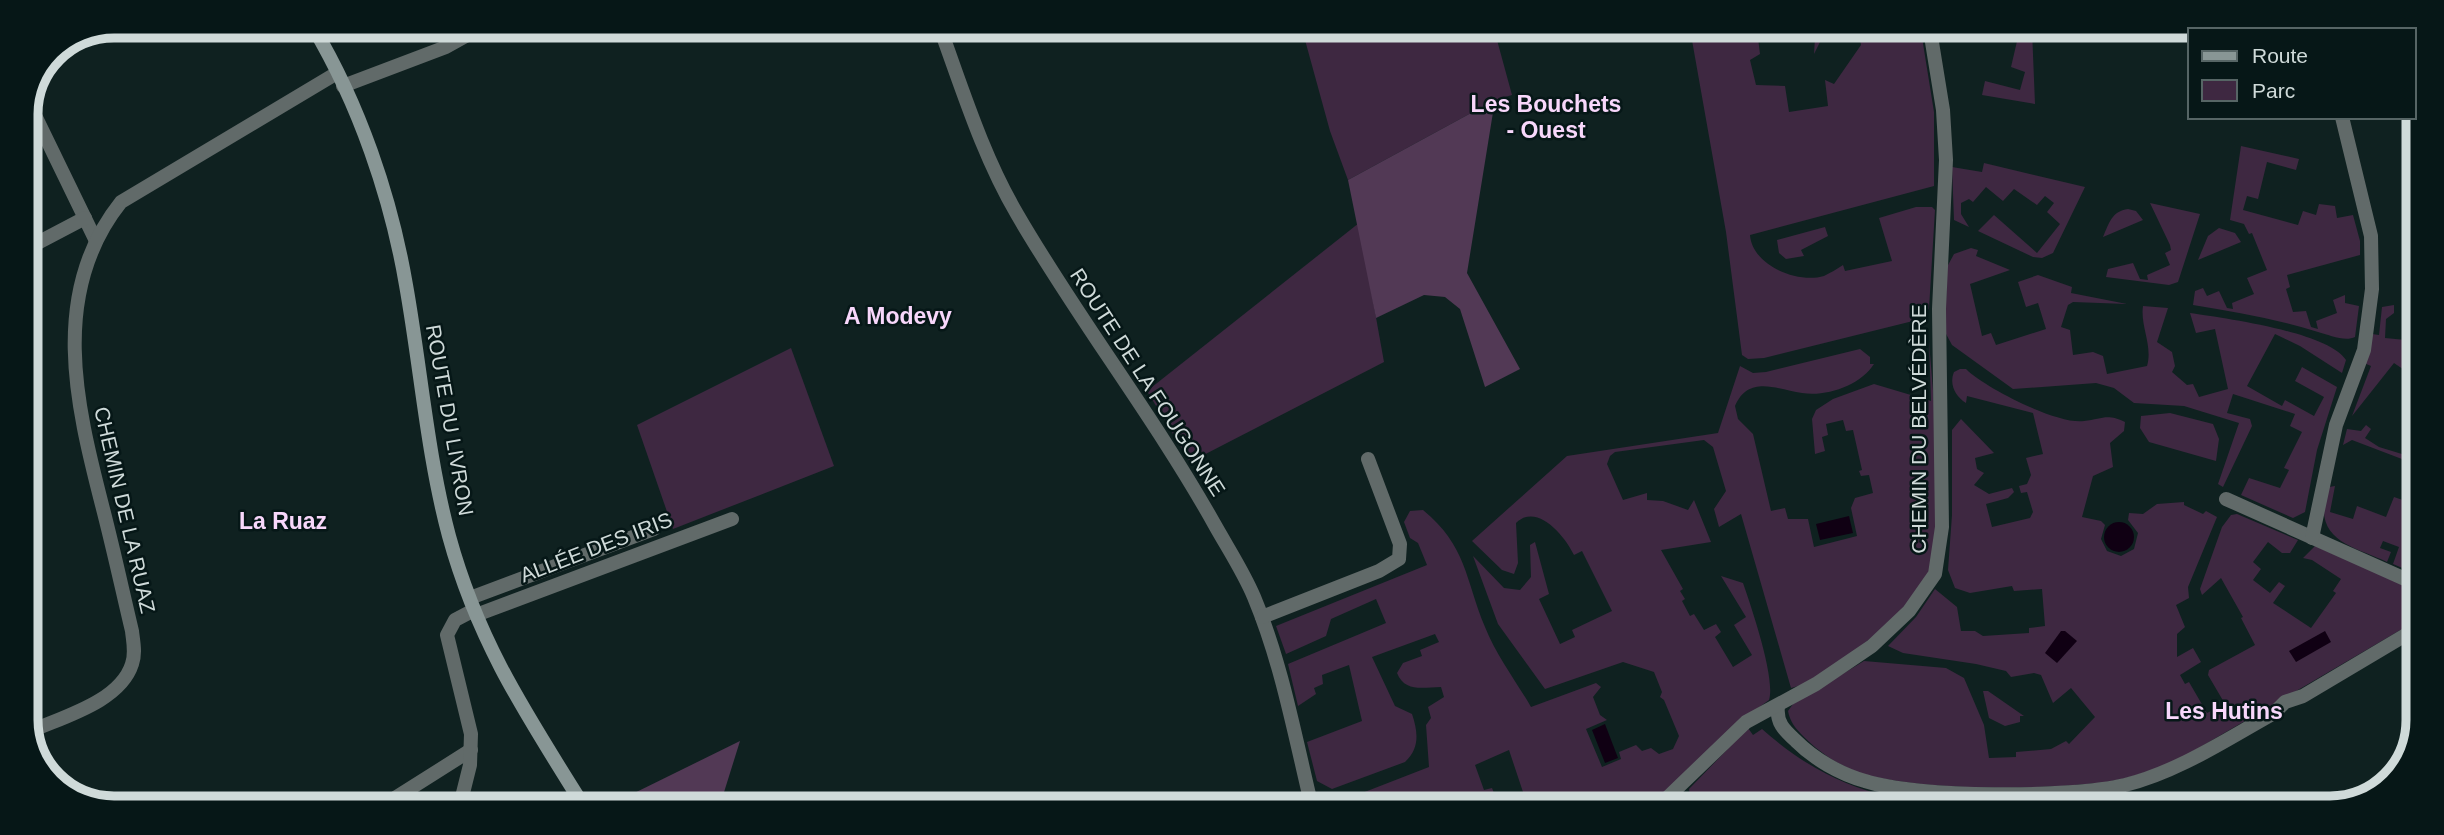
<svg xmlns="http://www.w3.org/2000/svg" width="2444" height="835" viewBox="0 0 2444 835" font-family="Helvetica,sans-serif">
<rect width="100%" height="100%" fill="#0f2120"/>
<g fill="#3e2841">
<polygon points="1302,29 1494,29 1512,95 1495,100 1348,180 1330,131"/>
<path d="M1690,29L1757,30L1760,54L1750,60L1756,85L1785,86L1789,112L1828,106L1825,80L1834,84L1861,45L1859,34L1822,38L1814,54L1815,38L1820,30L1921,31L1934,112V186L1750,235C1752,265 1797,284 1824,276C1830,273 1837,269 1843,265L1845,271L1892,261L1879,218L1916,207H1932L1935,210L1929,309L1913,321L1764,358L1748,359L1742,355L1726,232Z"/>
<polygon points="2015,30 2032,30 2035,104 1982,95 1985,81 2020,90 2025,72 2011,67 2018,37 2014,36"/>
<path d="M2241,146L2299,159L2296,170L2267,162L2258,199L2247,196L2243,210L2298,225L2303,211L2316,215L2319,204L2335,206L2337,218L2353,215L2360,241V255L2287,275L2290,287L2286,289L2293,312L2306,311L2311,327L2318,329L2316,321L2337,313L2333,300L2345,295V303L2359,306L2355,337C2345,342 2329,335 2318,332C2277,319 2235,312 2193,305L2195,291L2203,288L2207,296L2219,291L2227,308L2233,309L2232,303L2254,294L2247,278L2267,270L2252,233L2249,234L2244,224L2230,220Z"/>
<polygon points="1984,163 2085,187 2053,253 2042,258 2033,257 1978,231 1994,215 2037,253 2060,224 2047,212 2054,203 2045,196 2037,205 2014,189 2003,201 1986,187 1973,202 1969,199 1961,203 1961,214 1969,227 1954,220 1952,167 1982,172"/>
<polygon points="2150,203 2200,214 2178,282 2169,285 2106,277 2108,269 2133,263 2140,279 2148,280 2147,275 2170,265 2165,253 2171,250 2170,245"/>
<path d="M2128,209L2136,211L2143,220L2103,237C2109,223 2112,211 2128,209Z"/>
<polygon points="1359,223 1384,362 1190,462 1147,391"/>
<polygon points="1825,227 1828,236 1801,250 1804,256 1786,259 1779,253 1777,240"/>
<polygon points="2219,228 2235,233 2241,242 2198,260 2208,236"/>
<path d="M1971,248L1978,250L1976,256L2010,270L1970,284L1982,336L1991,333L1996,345L2046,329L2038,303L2026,307L2018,282L2038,275L2072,287L2071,293L2127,304L2073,302L2068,305L2061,327L2070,330L2073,355L2093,352L2103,356L2107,374L2147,366C2153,346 2140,326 2143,306L2168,308L2157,342L2172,352L2175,366L2172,372L2187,385L2193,384L2199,397L2228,389L2215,329L2196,333L2190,313C2224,318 2328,332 2346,360L2342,373L2300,346L2275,334L2247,386L2282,406L2285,400L2314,416L2324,397L2295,381L2302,367L2337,387L2317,450L2305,512L2293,518L2241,495L2249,478L2280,488L2289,470L2284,468L2302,432L2290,426L2295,414L2233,394L2227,413L2250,419L2252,426L2223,487L2218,484L2239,423L2184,406L2134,403L2114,388L2096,383L2013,389L1952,345L1945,332L1947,267L1954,254Z"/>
<polygon points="2394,305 2394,313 2386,319 2385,338 2416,341 2416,378 2394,363 2352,416 2371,366 2364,363 2372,334 2379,335 2382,307"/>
<path d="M1929,341C1933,395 1948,529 1928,574C1914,604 1880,632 1854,651C1837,663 1811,684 1791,688L1741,514L1719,527L1714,509L1726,491L1713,447L1704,440L1615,452L1610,456L1607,464L1623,500L1647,493V500L1663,501L1688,510L1694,500L1711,542L1661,550L1683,589L1680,591L1685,599L1682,601L1690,616L1694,614L1704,630L1716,624L1721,632L1715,637L1733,667L1752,655L1734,625L1746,617L1721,576L1743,583C1751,606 1776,679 1769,700L1735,725L1665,792L1654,797L1624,807H1528L1509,750L1475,765L1484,790L1492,788L1499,806L1504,807H1326L1429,767L1426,725L1431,718L1428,707L1444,697L1441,687C1424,687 1405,693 1397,673L1403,663L1422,656L1420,650L1439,642L1435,634L1372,657L1395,706L1412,714C1418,732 1420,748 1405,762L1332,789L1317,781L1307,742L1362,721L1349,665L1322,675L1323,684L1314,688L1316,694L1298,706L1288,664L1386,623L1376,599L1331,619L1326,636L1286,654L1276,626L1427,565L1418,543L1410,538L1404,522L1410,511L1423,510C1467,546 1465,579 1485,627C1496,655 1516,681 1531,707L1596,683L1601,687L1593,697L1600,715L1607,720L1586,729L1602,767L1621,759L1619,752L1636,745L1642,751L1651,748L1659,754L1673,749L1679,736L1664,700L1660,697L1662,692L1654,672L1623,662L1545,689L1498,624L1473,556L1504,588L1520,590L1531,577L1530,545L1535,542L1549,594L1539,599L1560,644L1575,637L1572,630L1612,611L1582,551L1574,555C1565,536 1537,502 1516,523L1518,563L1514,574L1502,570L1472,541L1567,456L1718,433L1740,366L1753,373L1766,372L1860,349L1870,357V364H1874C1861,385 1827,397 1802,393C1778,390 1749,374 1735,406L1738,419L1753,434L1771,511L1785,508L1788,519H1808L1814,547L1857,536L1851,508L1855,498L1873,493L1869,475L1861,476L1859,471L1862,470L1853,430L1846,431L1843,420L1826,424L1828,435L1822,437L1825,451L1815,454L1812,419L1816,410L1833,399L1874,384L1931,401Z"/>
<polygon points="791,348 834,466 673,529 637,425"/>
<path d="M1960,369H1966C1985,388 2058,425 2084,421C2102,419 2107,413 2125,422L2124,431L2110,443L2113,467L2093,476L2082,517L2101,521L2105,525L2101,539L2107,551L2121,556L2134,549L2138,533L2128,520L2129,513L2143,514L2157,504L2184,502V505L2203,514L2206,511L2217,517L2188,587L2189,598L2176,605L2185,627L2177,634V657L2193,648L2201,662L2180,675L2185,684L2189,682L2207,713L2225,704L2208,675L2209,670L2255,645L2241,618L2243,617L2221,578L2202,595L2200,589L2222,527L2231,515L2237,514L2298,540L2290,553H2282L2268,542L2253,562L2261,569L2253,580L2270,593L2279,582L2285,586L2273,603L2311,628L2336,593L2333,591L2341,579L2312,560L2303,558L2315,546L2414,589V622L2173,763C2151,770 2129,779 2106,782C2041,790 1930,791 1867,775C1844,769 1821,754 1804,737C1796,729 1790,722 1788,711L1793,704L1864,661L1946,668L1964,678L1984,725L1989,758L2016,757V752L2051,749L2066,741L2069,744L2095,717L2071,688L2053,703L2041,675L2034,673L2011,677L2006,671L1976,664L1903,653L1888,646L1916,617L1935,589L1957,607L1961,631H1975L1983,636L2029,633V628L2045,626L2042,589L2014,591L2012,586L1970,593L1955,588L1948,570L1952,515V430L1961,419L1994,453L1975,458L1977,469L1984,473L1974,485L1989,494L2012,488L2014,492L2008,498L1986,504L1992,527L2030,518L2033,512L2027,492L2021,493L2019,486L2027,484L2031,475L2026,458L2043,454L2033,413L1967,396L1966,403C1955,396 1949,384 1954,372Z"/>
<polygon points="2170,413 2213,424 2219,439 2216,461 2149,442 2140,428 2141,416"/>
<polygon points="2366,425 2371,429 2365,438 2379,447 2415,458 2415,464 2352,440 2343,445 2347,429 2361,431"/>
<path d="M2335,486L2330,512L2353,519L2357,506L2386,517L2394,497L2414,504L2415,501L2414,573L2393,564L2399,547L2383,541L2380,548L2391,552L2387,562C2360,549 2322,543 2324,508C2324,500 2324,494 2329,487Z"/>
<polygon points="1983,691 1988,691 2024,716 2020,716 2020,722 2005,726 1989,718"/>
<path d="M1748,728L1753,735L1762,729C1842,800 1915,808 2019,804V808L1692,807L1689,789Z"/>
</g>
<g fill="#523955">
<polygon points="1495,100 1467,273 1520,369 1485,387 1460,309 1445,297 1424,295 1376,318 1348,180"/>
<polygon points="740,741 720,805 612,804"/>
</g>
<g fill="#100013">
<polygon points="1849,516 1853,533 1820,540 1816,524"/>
<circle cx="2119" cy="537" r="15"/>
<polygon points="2061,631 2065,631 2077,641 2057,663 2045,653"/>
<polygon points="2325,631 2331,642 2296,662 2289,651"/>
<polygon points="1605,724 1618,758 1605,763 1592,730"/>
</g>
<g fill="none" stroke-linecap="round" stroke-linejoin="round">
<g stroke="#616a69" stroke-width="14">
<path d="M940,28C963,91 983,156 1017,214C1079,321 1156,419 1216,527C1229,550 1244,573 1254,597C1282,664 1295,737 1312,807"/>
<polyline points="49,60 77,41"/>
<polyline points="343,86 446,47 482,27"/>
<polyline points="29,103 96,241"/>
<polyline points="26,249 85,218"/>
<polyline points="2226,499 2414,583"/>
<polyline points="2312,538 2336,425 2364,350 2372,289 2371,236 2342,117"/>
<polyline points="470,598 654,529"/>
<polyline points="476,615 732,519"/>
<polyline points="1262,617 1379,571 1399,559 1400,544 1368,459"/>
<path d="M1778,706C1776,723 1784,730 1796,741C1814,759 1840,774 1865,781C1918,798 2070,798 2125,785C2178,772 2227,739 2274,713L2285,702L2303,696L2414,630"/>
<path d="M29,732C62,717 120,702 132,664C136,653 133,641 132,631C122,589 113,547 102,505C76,404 49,292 121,202L337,73"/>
<polyline points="384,805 471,750"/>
<polyline points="460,805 470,765 471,734 447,635 455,620 474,610"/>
<polyline points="1640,807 1667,798 1746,722 1816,684 1872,646 1909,611 1935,574 1942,527 1939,309 1946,160 1943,110 1930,30"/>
</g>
<path stroke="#889695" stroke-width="14" d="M313,27C359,104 391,197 406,285C421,369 427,454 449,536C478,642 526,714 583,805"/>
</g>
<g text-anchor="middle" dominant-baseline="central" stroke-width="5" stroke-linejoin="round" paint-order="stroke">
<g font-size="21" fill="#cfdad9" stroke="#061717">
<text transform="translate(1148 382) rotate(57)">ROUTE DE LA FOUGONNE</text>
<text transform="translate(450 420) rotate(80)">ROUTE DU LIVRON</text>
<text transform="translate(1918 429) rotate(-90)">CHEMIN DU BELVÉDÈRE</text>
<text transform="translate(125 510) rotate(77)">CHEMIN DE LA RUAZ</text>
<text transform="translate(596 547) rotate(-21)">ALLÉE DES IRIS</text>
</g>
<g font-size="23" font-weight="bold" fill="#f8d7fb" stroke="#061717">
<text x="1546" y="104">Les Bouchets<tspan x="1546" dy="26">- Ouest</tspan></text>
<text x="898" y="316">A Modevy</text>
<text x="283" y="521">La Ruaz</text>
<text x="2224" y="711">Les Hutins</text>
</g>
</g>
<path d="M0 0H2444V835H0ZM114 38H2330A76 76 0 0 1 2406 114V720A76 76 0 0 1 2330 796H114A76 76 0 0 1 38 720V114A76 76 0 0 1 114 38Z" fill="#061717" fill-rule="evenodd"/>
<path fill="none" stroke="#cfdad9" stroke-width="9" d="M114 38H2330A76 76 0 0 1 2406 114V720A76 76 0 0 1 2330 796H114A76 76 0 0 1 38 720V114A76 76 0 0 1 114 38Z"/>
<rect x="2188" y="28" width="228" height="91" fill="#061717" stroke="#566565" stroke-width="2"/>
<rect x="2202" y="51" width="35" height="10" fill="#889695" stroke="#566565" stroke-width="2"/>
<text x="2252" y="63" font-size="21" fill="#cfdad9">Route</text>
<rect x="2202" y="80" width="35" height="21" fill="#3e2841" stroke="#566565" stroke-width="2"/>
<text x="2252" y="98" font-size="21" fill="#cfdad9">Parc</text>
</svg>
